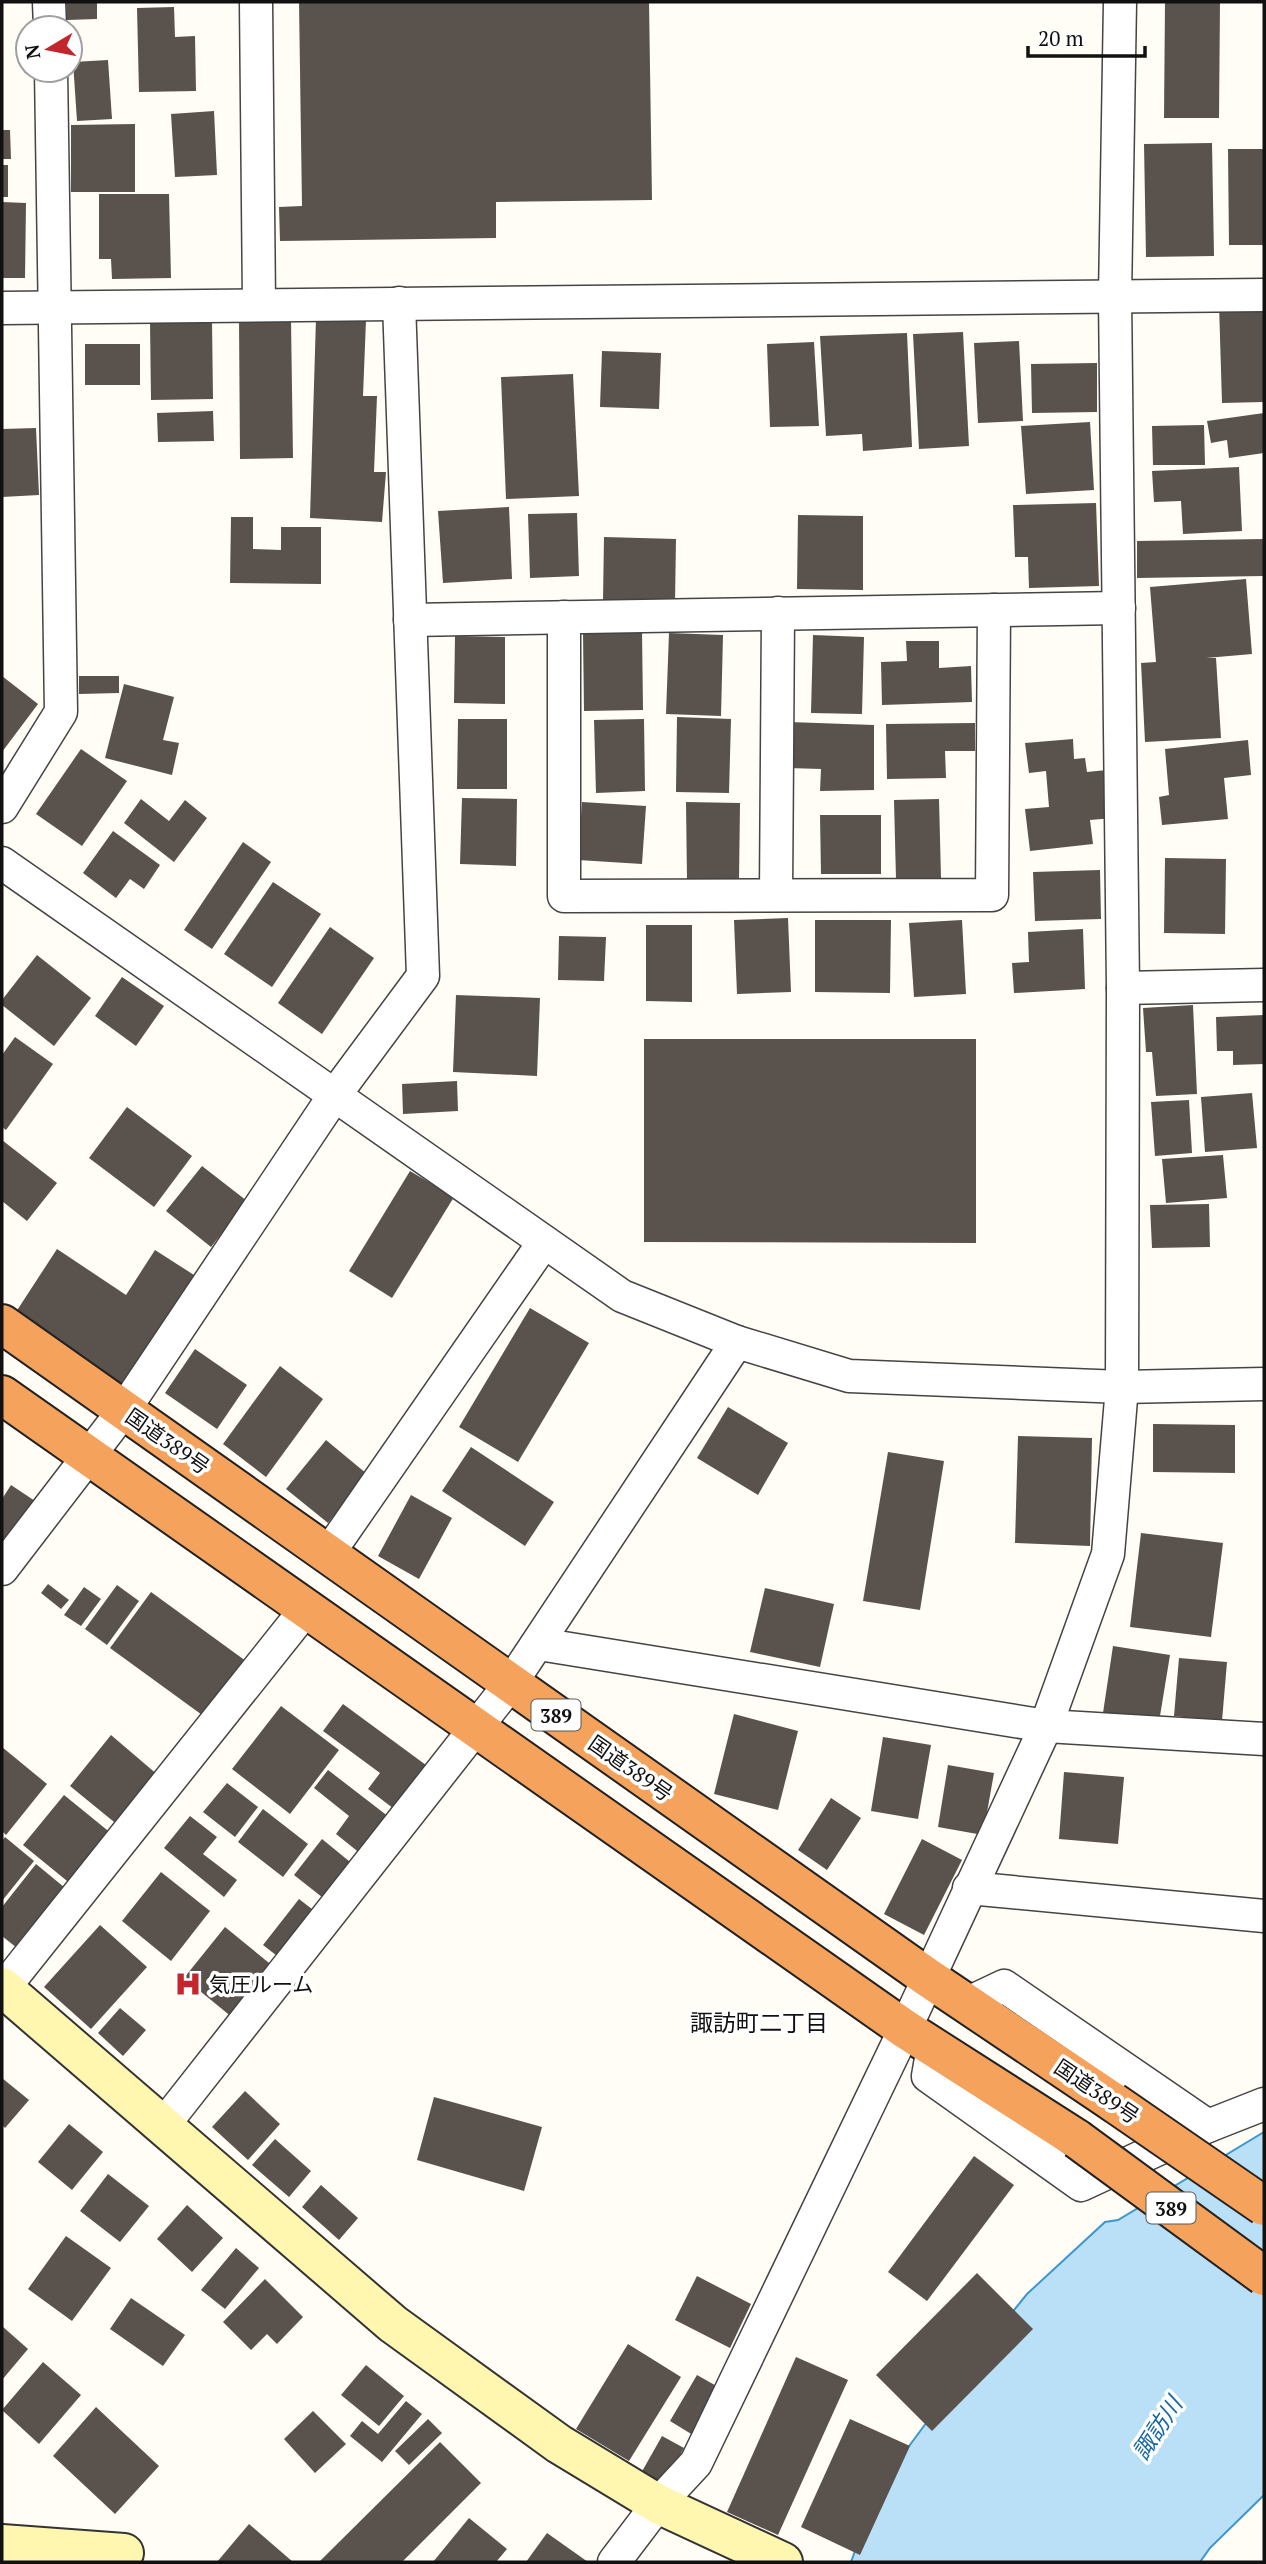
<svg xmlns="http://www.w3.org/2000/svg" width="1266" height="2564" viewBox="0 0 1266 2564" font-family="'PT Serif','Noto Sans JP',serif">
<rect width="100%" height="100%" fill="#fffdf5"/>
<polygon fill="#b9e0f7" stroke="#3f96cf" stroke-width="2" points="1264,2132 1264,2495 1210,2548 1200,2562 851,2562 878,2488 961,2376 1027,2294 1105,2222 1118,2220"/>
<g fill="#5a524d">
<polygon points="66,2 97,2 97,19 67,20"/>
<polygon points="299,2 649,2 652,200 496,202 496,238 280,241 279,207 302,206"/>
<polygon points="1165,2 1220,2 1219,118 1164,118"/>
<polygon points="174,7 175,37 195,36 196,91 139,92 137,8"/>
<polygon points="108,60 112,119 77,121 73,62"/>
<polygon points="214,111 217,175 175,177 171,114"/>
<polygon points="135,124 135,192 71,192 71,125"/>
<polygon points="2,130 10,130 11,159 2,159"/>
<polygon points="1212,143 1214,256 1146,257 1144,144"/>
<polygon points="1228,149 1264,149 1264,245 1229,245"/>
<rect x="2" y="165" width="6" height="32"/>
<polygon points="99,194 169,194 171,278 112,279 111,259 99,259"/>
<polygon points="2,202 26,203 25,278 2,278"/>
<polygon points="1264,303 1264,402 1222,403 1219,304"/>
<polygon points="316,318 366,320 363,396 377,396 374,472 386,472 382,522 310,518"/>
<polygon points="239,320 291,320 293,458 240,459"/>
<polygon points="212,321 213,399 151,400 150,322"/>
<polygon points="963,332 969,446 919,449 913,334"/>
<polygon points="907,333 912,447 863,451 862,434 826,436 820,336"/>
<polygon points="1019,341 1023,421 978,423 974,343"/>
<polygon points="814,342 819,426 770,427 767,344"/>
<rect x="85" y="344" width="55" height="41"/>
<polygon points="602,351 661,353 659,409 600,407"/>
<polygon points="1097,363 1097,412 1032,413 1031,364"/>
<polygon points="573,374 579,496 506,499 501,377"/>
<polygon points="213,411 214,441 158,442 157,413"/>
<polygon points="1264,413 1264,453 1229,458 1227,440 1211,443 1207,421"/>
<polygon points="1090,422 1094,490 1026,494 1021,426"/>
<polygon points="1204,425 1205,465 1153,465 1152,426"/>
<polygon points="36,428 39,495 2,497 2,429"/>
<polygon points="1239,467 1242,531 1183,534 1181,501 1154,502 1152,471"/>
<polygon points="1096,503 1099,586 1029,588 1028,557 1015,557 1013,505"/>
<polygon points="509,507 512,579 443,583 438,511"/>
<polygon points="577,513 579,576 530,578 528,514"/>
<polygon points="798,515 863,516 863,590 797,589"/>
<polygon points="231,517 253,517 253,549 281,550 281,527 321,527 321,584 230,583"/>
<polygon points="604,537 676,539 675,602 603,600"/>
<polygon points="1264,539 1264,576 1137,578 1137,541"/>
<polygon points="1246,579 1252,654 1206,658 1216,658 1221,738 1145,742 1141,663 1156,662 1150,587"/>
<polygon points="642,631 643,710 584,711 583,632"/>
<polygon points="669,633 723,635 721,716 666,714"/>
<polygon points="813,635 864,637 862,714 811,713"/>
<polygon points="455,636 505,637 505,704 454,703"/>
<polygon points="906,641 939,641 939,668 971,666 972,702 882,705 881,662 907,661"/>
<polygon points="2,676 38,704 2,752"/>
<polygon points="79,676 119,676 119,693 79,694"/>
<polygon points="124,684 174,697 163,740 179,743 172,775 105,758"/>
<polygon points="677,717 731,719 729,793 676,792"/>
<polygon points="458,719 507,719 507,789 457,789"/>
<polygon points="644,719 645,791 596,793 594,720"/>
<polygon points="789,722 874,725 874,790 820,791 821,769 788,768"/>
<polygon points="975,723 975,751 945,751 946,778 887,779 886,724"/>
<polygon points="1073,739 1074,759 1085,758 1087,772 1107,770 1113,818 1090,820 1093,844 1030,851 1025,809 1049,807 1046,771 1029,773 1025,743"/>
<polygon points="1248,740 1251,775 1224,778 1228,819 1162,825 1159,797 1169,795 1165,749"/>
<polygon points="81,749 127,781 82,846 36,814"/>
<polygon points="462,798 517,799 516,866 460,864"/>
<polygon points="141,799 169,821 185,800 207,818 174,862 124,823"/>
<polygon points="939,799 941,878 896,879 894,800"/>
<polygon points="582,802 646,806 642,864 578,860"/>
<polygon points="686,802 740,803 739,880 687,880"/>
<polygon points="820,815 881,815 881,874 821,874"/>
<polygon points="113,831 160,865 144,889 130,879 116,898 83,873"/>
<polygon points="243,842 271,862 212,949 184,930"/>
<polygon points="1165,858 1226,859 1225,934 1164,933"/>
<polygon points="1100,870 1101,919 1035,921 1033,872"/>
<polygon points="273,882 321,914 272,987 224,954"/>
<polygon points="788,918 791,992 737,994 734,920"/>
<polygon points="815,920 891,920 890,993 815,992"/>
<polygon points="962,920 966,994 914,997 909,923"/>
<polygon points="646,925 692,925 692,1002 646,1001"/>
<polygon points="330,927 374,958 322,1034 278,1003"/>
<polygon points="1083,929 1085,989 1014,993 1012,963 1029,962 1028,932"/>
<polygon points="559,936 606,937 604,981 558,980"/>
<polygon points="37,955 91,998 54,1046 2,1005 2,1000"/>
<polygon points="122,977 164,1006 136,1046 95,1016"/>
<polygon points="456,995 540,998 537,1076 453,1072"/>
<polygon points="1193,1005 1197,1094 1156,1096 1152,1052 1146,1052 1143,1008"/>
<polygon points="1264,1015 1264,1064 1233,1065 1233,1051 1217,1051 1216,1017"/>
<polygon points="15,1037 53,1064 6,1130 2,1127 2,1055"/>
<polygon points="644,1039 976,1039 976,1243 644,1242"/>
<polygon points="457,1081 458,1111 403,1114 402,1084"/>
<polygon points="1252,1093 1257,1148 1205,1152 1201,1097"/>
<polygon points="1189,1100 1192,1153 1155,1156 1151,1102"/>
<polygon points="127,1107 192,1156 154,1207 89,1158"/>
<polygon points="2,1140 57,1183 27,1221 2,1201"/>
<polygon points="1223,1155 1227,1198 1166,1203 1162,1159"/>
<polygon points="202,1166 247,1201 211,1247 166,1211"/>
<polygon points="410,1171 454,1197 392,1298 349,1271"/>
<polygon points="1209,1204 1210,1247 1152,1248 1150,1205"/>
<polygon points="57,1249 126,1295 155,1250 194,1275 122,1386 14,1315"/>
<polygon points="530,1308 589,1343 518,1462 459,1427"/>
<polygon points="195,1349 247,1385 217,1429 165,1393"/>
<polygon points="280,1366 323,1399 266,1477 223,1444"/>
<polygon points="728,1407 788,1443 758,1495 697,1458"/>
<polygon points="1153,1424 1235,1425 1235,1473 1153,1472"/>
<polygon points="1018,1436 1092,1438 1090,1546 1015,1543"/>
<polygon points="326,1440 367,1474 328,1523 286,1489"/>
<polygon points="471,1447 554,1502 525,1546 442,1491"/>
<polygon points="888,1452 944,1461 920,1610 863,1601"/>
<polygon points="11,1485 35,1501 2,1552 2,1499"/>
<polygon points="411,1495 452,1518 419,1579 378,1556"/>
<polygon points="1141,1533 1223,1543 1211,1637 1130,1627"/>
<polygon points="48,1584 69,1600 61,1609 41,1593"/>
<polygon points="117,1585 139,1601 107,1645 85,1629"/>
<polygon points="84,1587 101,1599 81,1626 64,1615"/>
<polygon points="765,1588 834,1604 820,1667 750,1652"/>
<polygon points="151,1592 250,1664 209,1720 110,1648"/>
<polygon points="1113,1646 1170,1655 1159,1722 1103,1713"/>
<polygon points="1179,1658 1227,1662 1222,1721 1174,1716"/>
<polygon points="343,1704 430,1768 398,1812 368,1789 380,1773 323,1731"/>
<polygon points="281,1706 339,1750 290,1814 232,1769"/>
<polygon points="734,1714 798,1731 778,1810 714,1794"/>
<polygon points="111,1735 159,1776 119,1826 70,1786"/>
<polygon points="883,1737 931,1745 918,1819 871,1811"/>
<polygon points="2,1747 47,1784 6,1835 2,1831"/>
<polygon points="948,1765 994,1773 983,1835 938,1827"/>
<polygon points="328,1770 389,1817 361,1854 336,1834 349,1816 314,1788"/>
<polygon points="1064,1772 1124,1777 1118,1844 1059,1839"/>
<polygon points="227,1783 258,1807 235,1837 203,1812"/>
<polygon points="64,1795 112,1834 72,1885 23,1845"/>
<polygon points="831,1798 861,1818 827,1870 798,1850"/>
<polygon points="263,1809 308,1844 283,1877 238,1842"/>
<polygon points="190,1816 217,1837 203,1854 237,1880 224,1897 164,1848"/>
<polygon points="5,1837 34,1861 2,1901 2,1841"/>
<polygon points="322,1839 355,1866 327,1901 294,1875"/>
<polygon points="922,1839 962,1860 924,1935 884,1914"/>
<polygon points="36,1864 70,1892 22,1952 2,1936 2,1907"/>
<polygon points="161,1872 210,1911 171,1961 122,1921"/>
<polygon points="299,1899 317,1913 281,1959 263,1945"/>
<polygon points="100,1925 147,1967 91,2029 44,1987"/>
<polygon points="225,1927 274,1967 233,2018 184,1978"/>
<polygon points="120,2008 146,2030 123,2056 98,2033"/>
<polygon points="2,2078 29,2100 5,2128 2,2125"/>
<polygon points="245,2091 280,2124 248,2160 212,2127"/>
<polygon points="434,2097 542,2127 524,2191 417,2160"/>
<polygon points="69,2124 103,2152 72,2190 38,2162"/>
<polygon points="275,2139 311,2171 289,2197 252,2165"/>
<polygon points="974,2156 1014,2185 927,2301 888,2272"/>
<polygon points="108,2174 149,2206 120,2242 80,2211"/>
<polygon points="321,2185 358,2218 339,2240 302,2207"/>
<polygon points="187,2205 223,2238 192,2272 157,2239"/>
<polygon points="66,2236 111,2268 72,2321 28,2289"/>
<polygon points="236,2248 259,2268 225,2309 201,2290"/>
<polygon points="977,2273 1033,2329 932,2431 876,2375"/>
<polygon points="697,2276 751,2304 730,2348 675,2320"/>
<polygon points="265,2279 303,2317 277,2344 267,2334 251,2350 223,2322"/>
<polygon points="131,2298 185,2335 163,2366 110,2329"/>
<polygon points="2,2326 28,2349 2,2380"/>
<polygon points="628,2344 681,2377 629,2461 576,2429"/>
<polygon points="796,2357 848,2380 778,2535 727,2512"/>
<polygon points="43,2362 81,2395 39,2444 2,2410"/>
<polygon points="366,2365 404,2396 379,2426 341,2395"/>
<polygon points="697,2375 720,2388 706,2443 670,2421"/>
<polygon points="406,2401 422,2414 382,2462 350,2436 362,2421 378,2434"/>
<polygon points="96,2407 159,2466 115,2514 53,2456"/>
<polygon points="313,2411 346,2444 315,2473 284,2439"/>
<polygon points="428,2419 442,2433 409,2465 395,2451"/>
<polygon points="850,2419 910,2446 860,2555 801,2527"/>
<polygon points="662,2436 684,2448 662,2488 640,2475"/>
<polygon points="440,2442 481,2483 402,2562 319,2562"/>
<polygon points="469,2518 507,2549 496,2562 433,2562"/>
<polygon points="249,2524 293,2562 217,2562"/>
<polygon points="547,2533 588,2562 526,2562"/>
</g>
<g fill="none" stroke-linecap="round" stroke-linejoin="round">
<g stroke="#444" stroke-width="35">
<g id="street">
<polyline points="49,2 50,28"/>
<polyline points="256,2 259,304"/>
<polyline points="2,308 1264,295"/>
<polyline points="564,617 564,896 992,895 994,610"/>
<polyline points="410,620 1119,608"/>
<polyline points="2,807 61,712 51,70"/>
<polyline points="2,863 622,1296 737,1342 849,1376 1122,1387 1264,1384"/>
<polyline points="776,895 778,613"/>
<polyline points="1123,988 1264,985"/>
<polyline points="328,1554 544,1242"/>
<polyline points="2,1569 124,1410 334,1096 423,976 399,303"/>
<polyline points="539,1644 1046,1726 1264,1739"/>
<polyline points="969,1888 1264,1916"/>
<polyline points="3,1989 306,1609"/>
<polyline points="968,2003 1004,1986 1208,2126 1264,2104"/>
<polyline points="933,2047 928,2076 1081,2185 1208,2126"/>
<polyline points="162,2127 511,1683 737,1342"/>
<polyline points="614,2562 658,2504 696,2463 905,2029 1046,1726 1108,1554 1122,1387 1123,988 1115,297 1120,2"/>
</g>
</g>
<g stroke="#333" stroke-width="42">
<g id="secondary">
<polyline points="2,1987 393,2324 559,2444 658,2504 783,2562"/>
<polyline points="2,2544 124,2553"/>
</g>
</g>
<g stroke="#222" stroke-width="42">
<g id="highway">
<polyline points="2,1324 927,1977 1113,2102"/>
<polyline points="2,1395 905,2029 1077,2139"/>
</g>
</g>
<use href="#street" stroke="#fff" stroke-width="32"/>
<use href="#secondary" stroke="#fff6b0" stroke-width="38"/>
<use href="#highway" stroke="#f5a25d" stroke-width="38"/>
<g stroke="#222" stroke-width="42" stroke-linecap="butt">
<g id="highway-bridge">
<polyline points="1113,2102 1264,2206"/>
<polyline points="1077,2139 1264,2276"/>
</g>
</g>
<use href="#highway-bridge" stroke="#f5a25d" stroke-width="38"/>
</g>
<defs>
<g id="hospital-bare" transform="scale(2.1)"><path d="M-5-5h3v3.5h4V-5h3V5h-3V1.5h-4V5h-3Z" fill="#c4262e" stroke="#fff" stroke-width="2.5" paint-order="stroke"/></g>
</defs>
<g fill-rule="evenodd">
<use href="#hospital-bare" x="188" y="1984"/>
</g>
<g text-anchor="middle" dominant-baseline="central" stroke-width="7" stroke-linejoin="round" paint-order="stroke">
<g fill="#fff" stroke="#585858" stroke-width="2">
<rect x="531.5" y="1699.5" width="49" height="31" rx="5"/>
<rect x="1146.5" y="2192.5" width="49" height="31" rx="5"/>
</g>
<g font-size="19" font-weight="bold" fill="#111">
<text x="556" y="1715">389</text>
<text x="1171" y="2208">389</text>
</g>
<g font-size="21" fill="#111" stroke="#fff">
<text transform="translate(168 1441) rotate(35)">国道389号</text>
<text transform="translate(631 1768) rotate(35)">国道389号</text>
<text transform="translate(1097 2091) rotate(34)">国道389号</text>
</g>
<g font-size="21" fill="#111" stroke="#fff" text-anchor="start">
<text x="209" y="1984">気圧ルーム</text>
</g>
<g font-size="23" fill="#111" stroke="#fff">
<text x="759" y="2022">諏訪町二丁目</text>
</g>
<g font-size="23" font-style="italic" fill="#1768a6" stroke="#fff">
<text transform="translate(1157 2428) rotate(-57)">諏訪川</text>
</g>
</g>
<rect width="1266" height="2564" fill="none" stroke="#111111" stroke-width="7"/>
<g transform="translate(49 49) rotate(260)"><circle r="33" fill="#ffffff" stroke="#a0a0a0" stroke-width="2"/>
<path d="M0-5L12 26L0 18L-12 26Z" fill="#c4262e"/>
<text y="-10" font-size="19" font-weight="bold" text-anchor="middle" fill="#111111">N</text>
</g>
<path d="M1028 46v10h117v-10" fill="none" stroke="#111111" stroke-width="3.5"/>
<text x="1038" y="46" font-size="21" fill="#111111" stroke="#ffffff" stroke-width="5" paint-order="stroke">20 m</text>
</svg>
